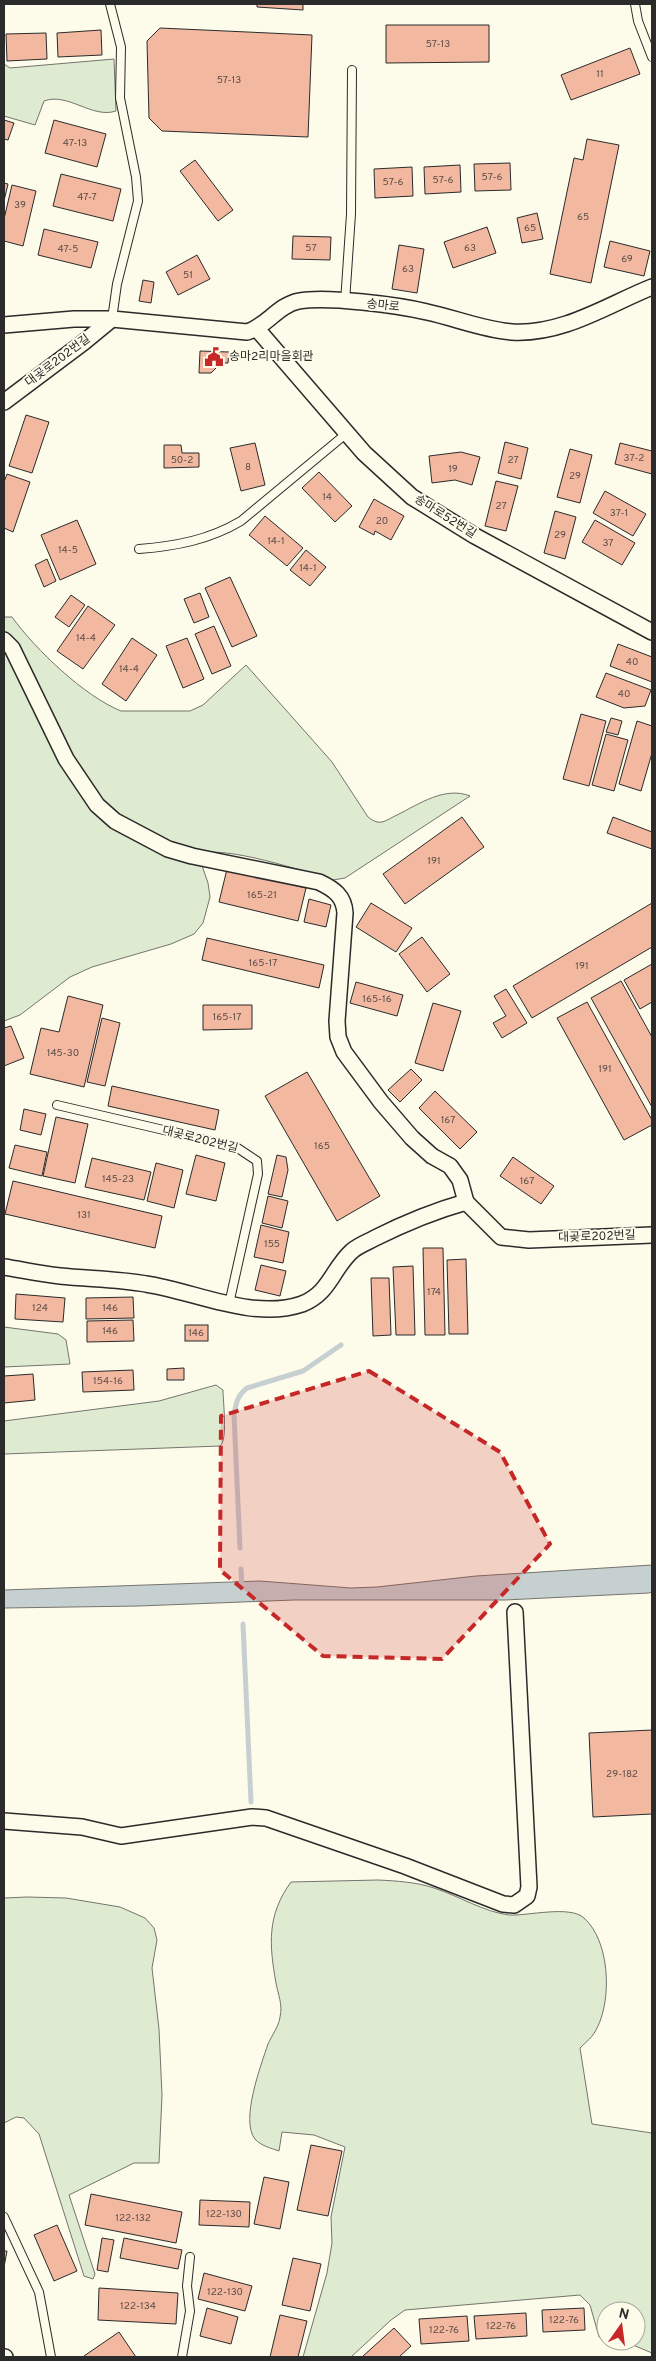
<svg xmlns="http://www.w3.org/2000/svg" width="656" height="2361" viewBox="0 0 656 2361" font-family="Overpass,'Noto Sans KR',sans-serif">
<rect width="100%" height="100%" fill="#fdfbea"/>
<g fill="#deebd1" stroke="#74746e">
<path d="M114,59L116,111C92,119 68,92 44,101L35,125L4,116V64L10,68Z"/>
<path d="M4,617H12C36,650 84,696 121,711H190L203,705L246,665L332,762L368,817C372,820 376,823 382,822C387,821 392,817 397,815C419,804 445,786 470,796L345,878L333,880C303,871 225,845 198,854L208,883L210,897L203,923L194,934L171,944L92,967L70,977L20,1015L4,1021Z"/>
<polygon points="4,1327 58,1334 66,1340 70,1364 4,1367"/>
<path d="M216,1385L223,1390C223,1401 228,1441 220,1446L4,1454V1421L159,1401Z"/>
<path d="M378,1880C397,1881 416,1882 434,1888C459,1896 484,1912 509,1915C528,1916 570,1905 584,1918C610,1941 612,1999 597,2028C593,2037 586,2042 580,2048L592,2124L652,2133V2353L633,2345L616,2341H636V2311H606V2339L599,2337L590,2305L580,2295L405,2310L391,2320L351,2357H303L327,2273L332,2243L331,2217L345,2147L314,2135L282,2132L279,2151C271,2148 261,2146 255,2139C240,2121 261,2065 268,2044C272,2035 279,2026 280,2017C283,2005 278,1994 276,1983C269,1944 267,1915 291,1882Z"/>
<polygon points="27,1897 66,1898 120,1907 145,1918 154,1928 157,1940 152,1968 159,2029 162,2095 159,2163 134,2163 69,2195 95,2274 93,2279 84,2276 39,2134 24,2118 16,2117 4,2123 4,1898"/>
</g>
<polygon fill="#c7d0d0" stroke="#74746e" points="652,1565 652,1592 649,1593 505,1600 294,1600 139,1606 4,1608 4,1590 260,1581 351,1588 377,1587 476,1576"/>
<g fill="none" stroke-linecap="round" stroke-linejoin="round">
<g stroke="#c7d0d0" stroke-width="5">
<path d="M240,1548L234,1415C236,1403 237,1396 247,1388L303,1371L341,1345"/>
<polyline points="241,1569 242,1588"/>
<polyline points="243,1624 251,1802"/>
</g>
</g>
<g fill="#f2b8a0" stroke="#2b2b2b">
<polygon points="257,4 303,4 303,10 257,7"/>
<polygon points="386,25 489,25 489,62 386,63"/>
<polygon points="160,28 312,35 308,137 162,131 149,118 147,41"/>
<polygon points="101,30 102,55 58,57 57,33"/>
<polygon points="46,33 47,59 7,61 6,34"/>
<polygon points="630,48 640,74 571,100 561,75"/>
<polygon points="4,120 14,123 8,140 4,139"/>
<polygon points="54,120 106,134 97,167 45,153"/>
<polygon points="587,139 619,145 591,283 550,274 574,158 583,160"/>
<polygon points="195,160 233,210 218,221 180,171"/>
<polygon points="510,163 511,190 475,191 474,164"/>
<polygon points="460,165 461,192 425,194 424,167"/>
<polygon points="412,167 413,196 375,198 374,169"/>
<polygon points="61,174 121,189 113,221 53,206"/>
<polygon points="4,183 8,184 4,201"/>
<polygon points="12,185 36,191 23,246 4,241 4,219"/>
<polygon points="537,213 543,239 522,243 517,218"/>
<polygon points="487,227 496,253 453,268 444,242"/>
<polygon points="44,229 98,242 91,268 38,255"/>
<polygon points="293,236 331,237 330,260 292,259"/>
<polygon points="610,241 650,251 644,276 604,267"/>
<polygon points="399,245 424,249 417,293 392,289"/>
<polygon points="197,255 210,279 178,295 166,272"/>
<polygon points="143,280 154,282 151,303 139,301"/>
<polygon points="200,351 229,352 228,363 221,363 211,373 199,373"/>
<polygon points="26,415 49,422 32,473 9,466"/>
<polygon points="505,442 528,448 521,479 498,473"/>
<polygon points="255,443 265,485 241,491 230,448"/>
<polygon points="620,443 652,451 652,474 615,464"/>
<polygon points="164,445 181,445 182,453 199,453 199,467 164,468"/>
<polygon points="570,449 592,455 580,503 557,497"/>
<polygon points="461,452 480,457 472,485 455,480 432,483 429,456"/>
<polygon points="319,472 352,506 335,522 302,488"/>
<polygon points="7,474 30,482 13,532 4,528 4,482"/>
<polygon points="496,481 518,486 506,531 485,526"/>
<polygon points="605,491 646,514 633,536 593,513"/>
<polygon points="374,499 404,516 391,540 375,531 374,535 359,527"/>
<polygon points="555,511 576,517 565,559 544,553"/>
<polygon points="265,516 303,548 287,566 249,535"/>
<polygon points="77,520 96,564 60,580 41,535"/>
<polygon points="595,520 635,543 622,565 582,542"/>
<polygon points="306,550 326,567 310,586 290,570"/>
<polygon points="47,559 56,581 44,587 35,565"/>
<polygon points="230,577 257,636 232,647 205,588"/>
<polygon points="200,593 209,617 194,623 184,599"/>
<polygon points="71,595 85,605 69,627 55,617"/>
<polygon points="88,606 115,625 83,669 57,651"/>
<polygon points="214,626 231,666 212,674 195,634"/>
<polygon points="132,638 157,655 126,701 102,684"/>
<polygon points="187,638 204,679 183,688 166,646"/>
<polygon points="618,644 652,657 652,682 610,666"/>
<polygon points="606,673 651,690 645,706 624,708 596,697"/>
<polygon points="581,714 606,721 589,786 563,779"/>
<polygon points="611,718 622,721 618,735 606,732"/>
<polygon points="637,721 652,726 652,753 641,791 619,784"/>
<polygon points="606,734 628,740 614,791 592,785"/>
<polygon points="462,817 484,847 405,904 383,874"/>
<polygon points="613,817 652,832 652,849 607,833"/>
<polygon points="227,869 306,888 298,921 219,902"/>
<polygon points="309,899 331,905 326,927 304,922"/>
<polygon points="371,903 412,928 396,952 356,927"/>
<polygon points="652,903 652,947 532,1018 513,986"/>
<polygon points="422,937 450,974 427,992 399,954"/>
<polygon points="207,938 324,965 319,988 202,960"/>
<polygon points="652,964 652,1002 640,1009 624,980"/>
<polygon points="621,981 652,1037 652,1107 591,998"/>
<polygon points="356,982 403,995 397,1016 350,1003"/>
<polygon points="506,989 527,1023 502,1038 493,1023 506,1016 494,996"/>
<polygon points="68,996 103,1005 84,1087 30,1074 41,1028 59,1032"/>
<polygon points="587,1002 652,1120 652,1125 624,1140 557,1018"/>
<polygon points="433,1003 461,1011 443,1071 415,1063"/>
<polygon points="203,1005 252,1005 252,1029 203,1030"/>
<polygon points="102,1018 120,1023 105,1086 87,1082"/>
<polygon points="11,1026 24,1058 4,1066 4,1028"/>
<polygon points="411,1069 422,1080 400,1102 388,1090"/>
<polygon points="307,1072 380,1196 337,1221 265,1096"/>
<polygon points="112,1086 219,1110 215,1130 108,1106"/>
<polygon points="435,1091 477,1132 460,1149 419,1108"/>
<polygon points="24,1109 46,1114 41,1135 20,1130"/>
<polygon points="56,1117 88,1124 75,1183 43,1176"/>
<polygon points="15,1145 47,1152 42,1176 9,1168"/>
<polygon points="196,1155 225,1163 216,1201 186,1194"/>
<polygon points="277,1155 286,1157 288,1170 282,1197 268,1194"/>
<polygon points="513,1157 554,1186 541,1204 500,1176"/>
<polygon points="92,1158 151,1172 144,1200 85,1187"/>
<polygon points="156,1163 183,1170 174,1208 147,1201"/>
<polygon points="13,1181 162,1216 155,1248 5,1214"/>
<polygon points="268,1196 288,1201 282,1228 262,1223"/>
<polygon points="261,1225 289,1232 283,1263 254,1257"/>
<polygon points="423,1248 443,1248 445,1335 425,1335"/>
<polygon points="466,1259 468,1334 449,1334 447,1260"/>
<polygon points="261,1265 286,1271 280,1296 255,1290"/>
<polygon points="413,1266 415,1335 396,1335 393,1267"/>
<polygon points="371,1278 389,1278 391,1335 373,1336"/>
<polygon points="16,1294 65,1298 63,1322 15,1319"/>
<polygon points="133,1297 134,1318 86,1319 86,1298"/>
<polygon points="133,1320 134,1341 87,1342 87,1321"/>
<rect x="185" y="1325" width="23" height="16"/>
<polygon points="184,1368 184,1380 167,1380 167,1369"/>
<polygon points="133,1370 134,1390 83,1392 82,1372"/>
<polygon points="33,1374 35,1400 4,1403 4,1376"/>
<polygon points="652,1730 652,1814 593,1817 589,1733"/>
<polygon points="311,2145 342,2151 328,2216 297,2210"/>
<polygon points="264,2177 289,2182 280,2229 254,2224"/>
<polygon points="91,2194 182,2212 176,2243 85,2225"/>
<polygon points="200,2200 250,2202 249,2227 199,2225"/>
<polygon points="57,2225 77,2271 54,2281 34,2235"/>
<polygon points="102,2238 114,2240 108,2272 97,2270"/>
<polygon points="124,2238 182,2250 178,2269 120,2258"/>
<polygon points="4,2251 7,2251 4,2267"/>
<polygon points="293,2258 321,2264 310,2311 282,2305"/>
<polygon points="204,2273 252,2286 245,2311 198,2299"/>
<polygon points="99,2288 178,2293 176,2324 98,2320"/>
<polygon points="207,2308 238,2317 231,2344 200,2336"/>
<polygon points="584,2308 585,2330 543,2332 542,2310"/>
<polygon points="526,2313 527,2336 476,2339 474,2316"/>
<polygon points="280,2315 307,2321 298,2357 270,2357"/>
<polygon points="467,2316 469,2341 421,2344 419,2319"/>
<polygon points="394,2328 411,2346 399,2357 362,2357"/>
<polygon points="119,2332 136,2357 85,2357 84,2356"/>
</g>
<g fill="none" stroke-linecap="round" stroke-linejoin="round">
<g stroke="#2b2b2b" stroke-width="10">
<g id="service">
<polyline points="110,4 121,47 120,98 136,177 138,201 117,284 112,319"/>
<polyline points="635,4 638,21 652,57"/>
<polyline points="345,302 351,214 352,70"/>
<path d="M139,549C176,546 209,540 241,521L347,433"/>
<polyline points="57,1105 236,1147 257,1161 258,1174 229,1304"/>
<polyline points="4,2217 39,2292 51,2357"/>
<polyline points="182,2357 190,2311 187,2286 190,2257"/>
</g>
</g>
<g stroke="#2b2b2b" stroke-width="18">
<g id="minor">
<path d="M4,325L74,319H112L247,332C267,326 278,305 299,301C327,296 398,305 427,312C455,318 484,330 512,332C563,335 607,305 652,287"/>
<polyline points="257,329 364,453 412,497 475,536 652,632"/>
<polyline points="4,402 84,342 112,319"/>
<path d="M4,640L12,648L66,759L97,805L115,821L168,849L192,856L319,882C334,889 344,896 345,913L337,1021L338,1037L344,1052L381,1102L412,1138L432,1156L450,1166L460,1180L466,1202"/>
<path d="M4,1267C23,1270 41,1274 60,1276C89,1279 118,1279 146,1284C194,1291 253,1321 302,1304C330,1293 332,1269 352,1251C359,1245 368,1242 375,1238C405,1223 434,1211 466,1202L501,1237L529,1240L652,1235"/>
<polyline points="4,1821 82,1827 121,1836 252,1817 266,1818 405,1866 503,1904 514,1905 527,1896 529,1887 515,1612"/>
<polyline points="4,2357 5,2357"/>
</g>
</g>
<use href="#service" stroke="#fdfbea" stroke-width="8"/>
<use href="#minor" stroke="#fdfbea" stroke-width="15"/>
</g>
<path fill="#c62828" fill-opacity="0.2" stroke="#c62828" stroke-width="4" stroke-dasharray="10 6" stroke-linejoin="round" d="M369,1371L500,1452L550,1544L442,1659L323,1656L220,1570L221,1416Z"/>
<defs>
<g id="civic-bare" transform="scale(1.5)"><path d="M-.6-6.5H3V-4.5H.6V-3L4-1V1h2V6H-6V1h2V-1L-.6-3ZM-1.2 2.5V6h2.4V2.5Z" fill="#c62828" stroke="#fdfbea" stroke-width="2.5" paint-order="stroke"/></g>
</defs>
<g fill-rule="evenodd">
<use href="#civic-bare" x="214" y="357"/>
</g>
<g text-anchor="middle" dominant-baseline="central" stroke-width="4" stroke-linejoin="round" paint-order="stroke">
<g font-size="10" fill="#5d4e48">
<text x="438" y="44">57-13</text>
<text x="600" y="74">11</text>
<text x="229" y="80">57-13</text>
<text x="75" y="143">47-13</text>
<text x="492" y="177">57-6</text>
<text x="443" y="180">57-6</text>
<text x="393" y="182">57-6</text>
<text x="87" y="197">47-7</text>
<text x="20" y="205">39</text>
<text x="583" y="217">65</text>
<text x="530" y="228">65</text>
<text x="311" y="248">57</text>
<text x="470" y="248">63</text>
<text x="68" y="249">47-5</text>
<text x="627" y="259">69</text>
<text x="408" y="269">63</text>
<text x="188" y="275">51</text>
<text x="634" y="458">37-2</text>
<text x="182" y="460">50-2</text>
<text x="513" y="460">27</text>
<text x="248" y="467">8</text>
<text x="453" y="469">19</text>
<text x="575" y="476">29</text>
<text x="327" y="497">14</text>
<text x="501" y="506">27</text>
<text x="619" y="513">37-1</text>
<text x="382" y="521">20</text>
<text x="560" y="535">29</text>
<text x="276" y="541">14-1</text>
<text x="608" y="543">37</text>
<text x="68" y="550">14-5</text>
<text x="308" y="568">14-1</text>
<text x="86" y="638">14-4</text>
<text x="632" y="662">40</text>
<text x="129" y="669">14-4</text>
<text x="624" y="694">40</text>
<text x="434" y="861">191</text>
<text x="262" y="895">165-21</text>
<text x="263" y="963">165-17</text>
<text x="582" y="966">191</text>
<text x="377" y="999">165-16</text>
<text x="227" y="1017">165-17</text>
<text x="63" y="1053">145-30</text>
<text x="605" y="1069">191</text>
<text x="448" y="1120">167</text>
<text x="322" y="1146">165</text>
<text x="118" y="1179">145-23</text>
<text x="527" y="1181">167</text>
<text x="84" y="1215">131</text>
<text x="272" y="1244">155</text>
<text x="434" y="1292">174</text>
<text x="40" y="1308">124</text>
<text x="110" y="1308">146</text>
<text x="110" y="1331">146</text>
<text x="196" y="1333">146</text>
<text x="108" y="1381">154-16</text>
<text x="622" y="1774">29-182</text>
<text x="224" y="2214">122-130</text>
<text x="133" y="2218">122-132</text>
<text x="225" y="2292">122-130</text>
<text x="138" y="2306">122-134</text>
<text x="564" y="2320">122-76</text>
<text x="501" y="2326">122-76</text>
<text x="444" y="2330">122-76</text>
</g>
<g font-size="12" fill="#2b2b2b" stroke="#fdfbea">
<text transform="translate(383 306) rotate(6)">송마로</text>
<text transform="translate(58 361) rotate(-37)">대곶로202번길</text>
<text transform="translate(445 517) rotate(32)">송마로52번길</text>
<text transform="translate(200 1140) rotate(14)">대곶로202번길</text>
<text transform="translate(597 1237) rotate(-2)">대곶로202번길</text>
</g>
<g font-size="12" fill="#2b2b2b" stroke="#fdfbea" text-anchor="start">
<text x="229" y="357">송마2리마을회관</text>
</g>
</g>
<rect width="656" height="2361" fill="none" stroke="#2b2b2b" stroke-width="10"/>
<g transform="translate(621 2326) rotate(14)"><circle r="24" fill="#fdfbea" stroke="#a9a89e"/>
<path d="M0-4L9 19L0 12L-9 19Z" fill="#c62828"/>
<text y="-8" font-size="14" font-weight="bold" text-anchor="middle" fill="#2b2b2b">N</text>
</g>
</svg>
